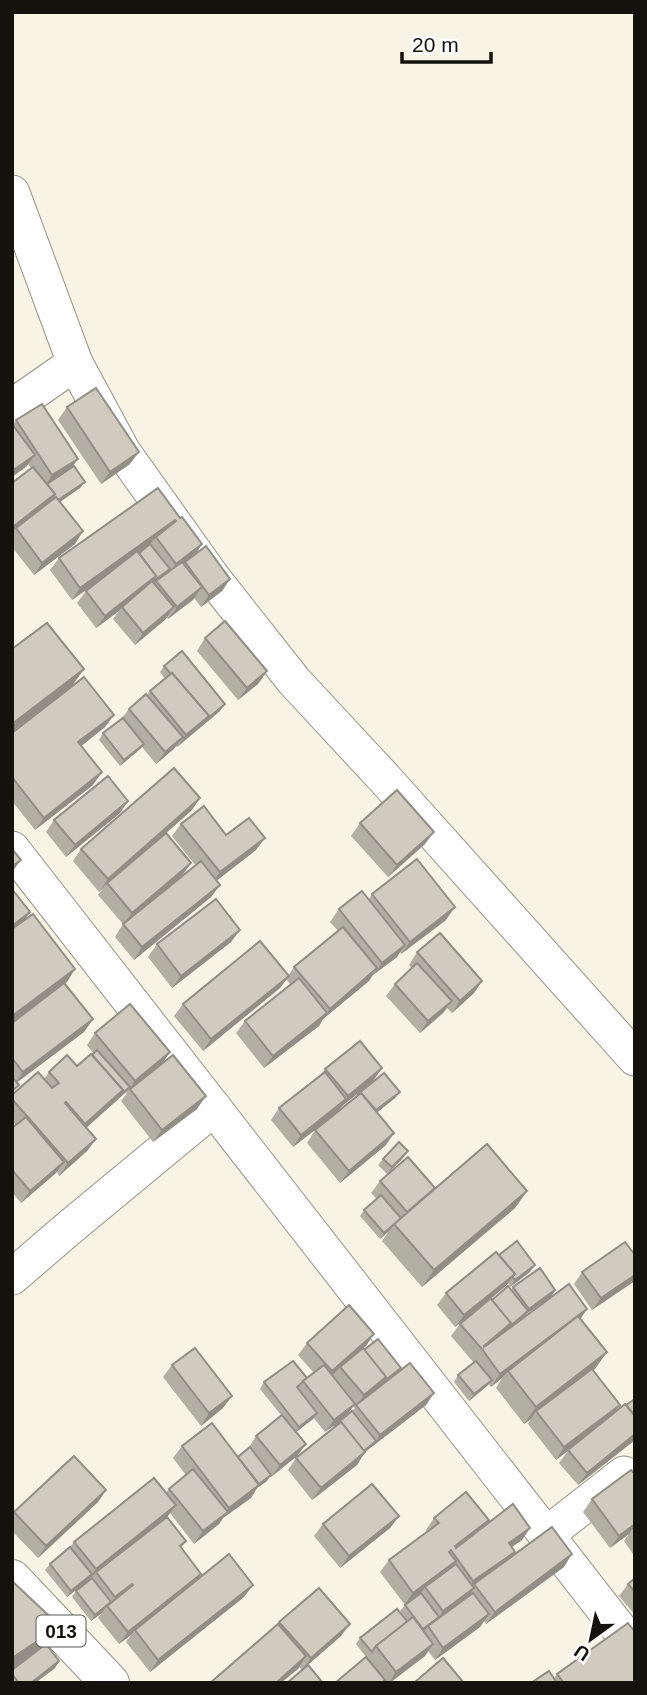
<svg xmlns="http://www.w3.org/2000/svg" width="647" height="1695" viewBox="0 0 647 1695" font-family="Helvetica,sans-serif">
<rect width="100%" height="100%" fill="#f7f3e5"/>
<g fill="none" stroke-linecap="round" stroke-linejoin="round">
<g stroke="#979387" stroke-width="37">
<g id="minor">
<polyline points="12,193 75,363 12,407"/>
<polyline points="75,363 123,452 212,577 294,681 385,779 635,1058"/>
<polyline points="12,849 635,1649"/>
<polyline points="12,1277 69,1228 214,1108"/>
<polyline points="546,1535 624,1474"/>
</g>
</g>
<g stroke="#979387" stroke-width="40">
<polyline id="primary" points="12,1579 110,1683"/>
</g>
<use href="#minor" stroke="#fff" stroke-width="35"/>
<use href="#primary" stroke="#fff" stroke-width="38"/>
</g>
<g fill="#b2afa3" fill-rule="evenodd">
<polygon points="67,407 130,464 101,484 58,420"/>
<polygon points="16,420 78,459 71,468 85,482 80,488 60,502 83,531 75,544 34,575 12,547 12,483 31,468 28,464 26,467 13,425"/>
<polygon points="180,518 202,544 196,554 230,579 222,591 201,607 194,598 168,619 167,617 135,645 113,619 119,611 96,628 77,603 86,591 104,577 72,600 50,570 59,558"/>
<polygon points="205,638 267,671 258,684 238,700 197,651"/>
<polygon points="164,666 220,711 177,747 176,746 156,764 142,747 139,750 120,766 99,740 103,733 122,718 129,709 147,695 150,691 165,679 160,672"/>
<polygon points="114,715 105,727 81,746 93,785 35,830 12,801 12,733"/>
<polygon points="192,810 162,837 182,876 147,906 196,866 172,836 181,824 226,835 256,850 216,881 220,885 211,897 134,960 115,937 123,924 98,895 103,889 99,892 73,861 81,849"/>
<polygon points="120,813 66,857 46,832 54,820"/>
<polygon points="360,823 425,844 388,877 351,836"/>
<polygon points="372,894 446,920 401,954 400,952 397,957 373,975 369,981 323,1019 319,1026 264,1068 236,1033 245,1021 290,984 286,979 280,988 203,1051 174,1016 183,1004 288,976 294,967 338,931 330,922 339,909 369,899"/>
<polygon points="231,942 172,988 148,957 157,944"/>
<polygon points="417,952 482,981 474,993 452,1013 447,1008 443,1013 420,1033 386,996 395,984 412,968 409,965"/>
<polygon points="93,1019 84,1032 17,1082 19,1085 12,1093 12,1023"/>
<polygon points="95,1033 170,1052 162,1064 197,1109 153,1142 121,1101 127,1093 126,1092 86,1128 96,1139 87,1151 59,1176 57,1172 21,1203 12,1192 12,1128 16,1125 12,1121 12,1095 44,1079 49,1072 77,1066 93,1053 87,1045"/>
<polygon points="382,1068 373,1081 341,1107 338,1112 293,1147 271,1120 279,1108 321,1075 325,1069"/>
<polygon points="400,1092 395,1098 377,1112 386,1145 340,1183 307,1143 315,1130 355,1098 358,1094"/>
<polygon points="408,1151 403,1158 387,1174 378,1165 383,1159"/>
<polygon points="380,1181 435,1188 527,1191 515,1208 422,1287 382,1241 389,1231 380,1239 360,1216 364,1210 377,1199 371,1193"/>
<polygon points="498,1255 530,1272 510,1287 508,1283 491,1299 492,1300 511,1290 513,1287 555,1290 551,1297 526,1314 524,1317 581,1319 595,1369 593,1370 620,1405 613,1414 635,1440 578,1485 559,1463 568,1451 556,1460 528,1424 531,1419 524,1424 496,1388 502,1378 491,1387 489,1384 469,1401 454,1382 458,1375 474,1363 451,1336 460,1324 476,1311 455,1327 437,1305 446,1293"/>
<polygon points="635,1255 592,1310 574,1284 582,1272"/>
<path d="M374,1334L363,1348L364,1350L401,1368L397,1373L434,1393L426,1405L365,1452L357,1465L312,1500L288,1470L296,1458L331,1430L335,1425L325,1432L314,1418L296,1432L306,1444L297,1456L271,1477L270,1476L267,1481L257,1488L251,1498L223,1518L219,1524L194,1544L170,1513L167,1517L186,1541L181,1548L201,1574L198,1579L244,1597L150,1672L126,1642L131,1635L119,1644L98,1618L102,1613L91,1621L72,1597L76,1591L93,1576L67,1597L45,1570L50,1564L70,1547L74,1542L166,1493L169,1489L186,1475L173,1458L182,1446L238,1457L248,1449L256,1436L281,1415L260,1389L264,1382L307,1378L314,1373L298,1355L307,1343ZM353,1406L355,1408L352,1411L346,1416Z"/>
<polygon points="172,1365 223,1408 201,1426 163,1377"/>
<polygon points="635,1474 635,1557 624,1541 629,1534 610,1548 583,1512 592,1499"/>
<polygon points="106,1490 98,1502 38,1558 12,1531 12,1515 14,1512"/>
<polygon points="399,1516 390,1528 340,1568 314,1536 323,1524"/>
<polygon points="434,1518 489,1520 484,1526 530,1528 522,1540 512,1547 515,1552 511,1557 564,1567 486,1624 484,1621 480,1627 435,1660 428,1651 425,1656 390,1683 386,1683 356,1644 360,1638 408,1621 400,1611 405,1605 380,1572 389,1560 427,1532 426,1530"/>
<polygon points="635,1578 635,1615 619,1596 628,1584"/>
<polygon points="279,1622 341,1636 302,1670 299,1667 298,1669 278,1624"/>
<polygon points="47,1645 59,1661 55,1668 35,1683 12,1683 12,1670"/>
<polygon points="557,1674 635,1683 531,1683 554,1679"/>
</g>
<g fill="#918e85">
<polygon points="139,452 130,464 101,484 110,472"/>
<polygon points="35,455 26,467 12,477 12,471"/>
<polygon points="78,459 69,471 44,488 52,475"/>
<polygon points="85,482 80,488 51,508 56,501"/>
<polygon points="55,494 46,506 16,528 12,533 12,529 14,526"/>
<polygon points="175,520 167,532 156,537 150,544 72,600 80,588"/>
<polygon points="83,531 75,544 34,575 42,563"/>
<polygon points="202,544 194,556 168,576 176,564"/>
<polygon points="170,569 165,575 123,608 122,607 119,611 96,628 105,616 156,576"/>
<polygon points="230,579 222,591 201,607 209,595"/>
<polygon points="202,587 193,600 168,619 177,607"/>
<polygon points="174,607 165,620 135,645 143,633"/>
<polygon points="84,669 72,686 12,732 12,724"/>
<polygon points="267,671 258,684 238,700 247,688"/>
<polygon points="225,704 220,711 177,747 186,735"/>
<polygon points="114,715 105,727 70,755 78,742"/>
<polygon points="183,737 174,749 156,764 165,752"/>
<polygon points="144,744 139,750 120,766 124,760"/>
<polygon points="102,772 93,785 35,830 44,818"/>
<polygon points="200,798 192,810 108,884 107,883 99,892 108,879"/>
<polygon points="128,801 120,813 66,857 75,845"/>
<polygon points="434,832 425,844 388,877 397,865"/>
<polygon points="265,838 256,850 211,885 220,872"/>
<polygon points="21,860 12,872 12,866"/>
<polygon points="191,863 182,876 123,925 132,913"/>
<polygon points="220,885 211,897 134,960 142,947"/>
<polygon points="455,907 446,920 401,954 410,942"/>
<polygon points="30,912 22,924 12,932 12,926"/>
<polygon points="240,930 231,942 172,988 181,976"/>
<polygon points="405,945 397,957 373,975 382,963"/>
<polygon points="377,968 369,981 323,1019 319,1026 264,1068 273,1056 325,1015 330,1009"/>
<polygon points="75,969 67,982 12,1022 12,1016"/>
<polygon points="289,976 280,988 203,1051 211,1039"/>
<polygon points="482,981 474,993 452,1013 460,1001"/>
<polygon points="452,1001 443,1013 420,1033 428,1021"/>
<polygon points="93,1019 84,1032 15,1084 23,1072"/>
<polygon points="170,1052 161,1065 130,1089 135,1081"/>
<polygon points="382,1068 373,1081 341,1107 338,1112 293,1147 301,1135 345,1101 348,1096"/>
<polygon points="130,1087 125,1093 115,1102 119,1096"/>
<polygon points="123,1090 115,1102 77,1136 85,1124"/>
<polygon points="400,1092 395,1098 369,1119 373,1112"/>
<polygon points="206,1096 197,1109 153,1142 162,1130"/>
<polygon points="394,1133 386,1145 340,1183 349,1171"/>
<polygon points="96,1139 87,1151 59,1176 68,1163"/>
<polygon points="408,1151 403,1158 387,1174 392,1167"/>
<polygon points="64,1162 55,1174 21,1203 30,1191"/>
<polygon points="527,1191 515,1208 422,1287 434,1270"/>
<polygon points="394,1225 389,1231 380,1239 384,1233"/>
<polygon points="535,1265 530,1272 510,1287 515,1280"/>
<polygon points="515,1274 506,1286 455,1327 464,1315"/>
<polygon points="635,1275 635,1281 592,1310 601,1298"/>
<polygon points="555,1290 551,1297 526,1314 483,1352 484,1346 511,1323 527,1312 529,1309"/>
<polygon points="587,1309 579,1321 508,1371 502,1378 491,1387 500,1374"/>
<polygon points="374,1334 366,1346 341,1368 340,1367 336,1372 323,1383 332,1371"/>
<polygon points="607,1352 595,1369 538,1414 536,1411 531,1419 524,1424 536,1407"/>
<polygon points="386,1377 378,1389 355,1408 364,1395"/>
<polygon points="492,1380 487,1386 469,1401 474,1394"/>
<polygon points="434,1393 426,1405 365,1452 357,1465 312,1500 321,1488 376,1441 380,1435"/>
<polygon points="232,1396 223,1408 201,1426 209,1413"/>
<polygon points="355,1404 346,1416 325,1432 334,1420"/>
<polygon points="620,1405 611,1417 556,1460 564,1447"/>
<polygon points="317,1413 313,1419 295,1433 299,1427"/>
<polygon points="635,1434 635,1440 578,1485 587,1473"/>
<polygon points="306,1444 297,1456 271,1477 280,1465"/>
<polygon points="271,1475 267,1481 257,1488 251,1498 223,1518 219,1524 194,1544 203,1531 225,1514 229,1508"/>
<polygon points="106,1490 98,1502 38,1558 46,1546"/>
<polygon points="176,1505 167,1517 96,1572 88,1581 96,1569"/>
<polygon points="399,1516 390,1528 340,1568 349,1556"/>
<polygon points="489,1520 480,1532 452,1552 455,1546"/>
<polygon points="635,1524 635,1530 632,1529 629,1534 610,1548 619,1536"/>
<polygon points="530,1528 522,1540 500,1555 509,1543"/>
<polygon points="515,1552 506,1564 474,1584 470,1590 465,1594 473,1581"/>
<polygon points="572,1554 564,1567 486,1624 495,1612"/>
<polygon points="456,1561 447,1573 425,1587 421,1593 404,1605 413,1593"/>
<polygon points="92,1574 88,1581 67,1597 71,1591"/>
<polygon points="201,1574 193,1586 135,1630 131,1635 119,1644 128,1632"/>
<polygon points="253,1585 244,1597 150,1672 158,1660"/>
<polygon points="474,1588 466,1600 428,1626 425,1630 418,1635 423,1629 439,1617 443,1611"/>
<polygon points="106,1607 102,1613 91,1621 95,1615"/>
<polygon points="489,1614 480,1627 435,1660 443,1648"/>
<polygon points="350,1624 341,1636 302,1670 311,1658"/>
<polygon points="60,1626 46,1647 12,1669 12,1658"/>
<polygon points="433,1644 425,1656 389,1683 396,1672"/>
<polygon points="306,1656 298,1669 281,1683 276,1683"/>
<polygon points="59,1661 55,1668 35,1683 31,1683"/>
</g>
<g fill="#cfcbbe" stroke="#918e85" stroke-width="2">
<polygon points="96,388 139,452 110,472 67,407"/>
<polygon points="42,404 78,459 52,475 16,420"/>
<polygon points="12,424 35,455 12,471"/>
<polygon points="74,466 85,482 58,500 56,497 54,499 53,497 55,494 47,484"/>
<polygon points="33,467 55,494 14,526 12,524 12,483"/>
<polygon points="158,488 180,518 182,517 202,544 176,564 156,537 176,521 175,520 80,588 59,558"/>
<polygon points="56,497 83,531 42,563 16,528"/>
<polygon points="150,544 170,569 152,582 156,576 139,553"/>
<polygon points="206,546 230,579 209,595 185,562"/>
<polygon points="137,551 156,576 105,616 86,591"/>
<polygon points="182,562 202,587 177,607 156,581"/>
<polygon points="152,581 174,607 143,633 122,607"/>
<polygon points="225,621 267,671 247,688 205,638"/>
<polygon points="47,623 84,669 12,724 12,649"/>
<polygon points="182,651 225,704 207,719 209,716 172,673 171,674 164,666"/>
<polygon points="172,673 209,716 186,735 150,691"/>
<polygon points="84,677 114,715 78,742 102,772 44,818 12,777 12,733"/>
<polygon points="146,694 183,737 165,752 129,709"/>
<polygon points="123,718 144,744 124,760 103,733"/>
<polygon points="174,768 200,798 108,879 81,849"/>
<polygon points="108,776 128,801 75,845 54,820"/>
<polygon points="397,790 434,832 397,865 360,823"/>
<polygon points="204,806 226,835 249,818 265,838 220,872 181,824"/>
<polygon points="166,833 191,863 132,913 107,883"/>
<polygon points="12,849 21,860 12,866"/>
<polygon points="417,859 455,907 410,942 372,894"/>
<polygon points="201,861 220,885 142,947 123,924"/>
<polygon points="12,889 30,912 12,926"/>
<polygon points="362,891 405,945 382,963 339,909"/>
<polygon points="216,899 240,930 181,976 157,944"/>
<polygon points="33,914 75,969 12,1016 12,929"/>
<polygon points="343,927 377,968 330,1009 294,967"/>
<polygon points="440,933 482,981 460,1001 417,952"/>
<polygon points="260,941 289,976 211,1039 183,1004"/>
<polygon points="417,963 452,1001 428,1021 395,984"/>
<polygon points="299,978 327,1013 273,1056 245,1021"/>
<polygon points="64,983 93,1019 23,1072 12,1058 12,1023"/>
<polygon points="130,1004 170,1052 135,1081 95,1033"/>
<polygon points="360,1041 382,1068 348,1096 325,1069"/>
<polygon points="97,1050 130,1087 119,1096 123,1090 92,1055"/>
<polygon points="91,1054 123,1090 85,1124 66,1102 65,1103 96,1139 68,1163 12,1099 12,1095 38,1072 52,1088 59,1083 49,1072 67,1055 77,1066"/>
<polygon points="173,1055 206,1096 162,1130 130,1089"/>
<polygon points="325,1072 346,1099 301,1135 279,1108"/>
<polygon points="384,1073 400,1092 376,1110 361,1093 359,1095 358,1094"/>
<polygon points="12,1077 19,1085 12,1091"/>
<polygon points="361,1093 394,1133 349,1171 315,1130"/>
<polygon points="26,1117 64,1162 30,1191 12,1170 12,1128"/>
<polygon points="399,1142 408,1151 392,1167 383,1159"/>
<polygon points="487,1144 527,1191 434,1270 394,1224"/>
<polygon points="408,1157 435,1188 407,1212 380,1181"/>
<polygon points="381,1195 401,1218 384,1233 364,1210"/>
<polygon points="517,1241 535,1265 515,1280 512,1277 515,1274 499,1255"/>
<polygon points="625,1242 635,1255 635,1275 601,1298 582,1272"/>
<polygon points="496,1252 515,1274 464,1315 446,1293"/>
<polygon points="540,1268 555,1290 529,1309 513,1287"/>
<polygon points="569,1284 587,1309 500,1374 482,1349 460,1324 491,1298 511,1323 484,1346 484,1347"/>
<polygon points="508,1286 528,1311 507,1329 511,1323 492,1300"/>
<polygon points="349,1305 374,1334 332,1371 307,1343"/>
<polygon points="578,1316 607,1352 536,1407 508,1371"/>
<polygon points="378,1339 401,1368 382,1383 386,1377 364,1350"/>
<polygon points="195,1348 232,1396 209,1413 172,1365"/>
<polygon points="363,1348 386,1377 364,1395 340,1367"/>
<polygon points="293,1361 307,1378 297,1387 317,1413 299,1427 264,1382"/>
<polygon points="476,1361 492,1380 474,1394 458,1375"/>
<polygon points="410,1363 434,1393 380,1435 356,1405"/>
<polygon points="324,1365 355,1404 334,1420 303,1381"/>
<polygon points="592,1369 620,1405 564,1447 536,1411"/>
<polygon points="635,1399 635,1416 626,1405"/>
<polygon points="625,1404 635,1416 635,1434 587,1473 568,1450"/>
<polygon points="352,1411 376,1441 364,1451 341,1422 336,1426 335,1425"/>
<polygon points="282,1415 306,1444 280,1465 256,1436"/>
<polygon points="341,1422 365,1452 321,1488 296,1458"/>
<polygon points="212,1423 259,1485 229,1508 182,1446"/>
<polygon points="250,1447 271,1475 259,1484 238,1457"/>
<polygon points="74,1456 106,1490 46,1546 14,1512"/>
<polygon points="193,1469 228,1512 203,1531 169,1489"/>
<polygon points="631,1470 635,1474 635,1524 619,1536 592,1499"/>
<polygon points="154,1478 176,1505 96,1569 74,1542"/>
<polygon points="372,1484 399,1516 349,1556 323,1524"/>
<polygon points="466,1492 489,1520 455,1546 456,1548 513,1504 530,1528 509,1543 515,1552 473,1581 451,1550 449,1552 456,1561 413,1593 389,1560 439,1523 434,1518"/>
<polygon points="167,1517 186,1541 180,1546 201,1574 128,1632 107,1606 133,1585 132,1584 115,1597 96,1572"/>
<polygon points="552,1527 572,1554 495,1612 474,1584"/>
<polygon points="70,1547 92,1574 71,1591 50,1564"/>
<polygon points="229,1554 253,1585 158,1660 135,1630"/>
<polygon points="456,1564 474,1588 443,1611 425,1587"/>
<polygon points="92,1578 111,1602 95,1615 76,1591"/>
<polygon points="635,1578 635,1592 628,1584"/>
<polygon points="12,1581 60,1626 12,1658"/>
<polygon points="319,1588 350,1624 311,1658 279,1622"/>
<polygon points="421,1593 439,1617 423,1629 405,1605"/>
<polygon points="473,1593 489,1614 443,1648 428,1626"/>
<polygon points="397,1609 408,1622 376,1646 372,1652 360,1638"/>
<polygon points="413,1617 433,1644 396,1672 376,1646"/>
<polygon points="628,1623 635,1632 635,1683 564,1683 557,1674"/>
<polygon points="278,1624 306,1656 276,1683 210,1683"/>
<polygon points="46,1644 59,1661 31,1683 19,1683 12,1674 12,1670"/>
<polygon points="366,1657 385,1680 382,1683 335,1683"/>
<polygon points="443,1658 464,1683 416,1683 415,1682"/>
<polygon points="308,1665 323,1683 287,1683"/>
<polygon points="549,1671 557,1683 531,1683"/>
</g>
<g text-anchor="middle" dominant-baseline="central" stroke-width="7" stroke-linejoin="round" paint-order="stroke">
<rect fill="#fff" stroke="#5a5956" stroke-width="2" x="36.5" y="1615.5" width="49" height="31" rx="5"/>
<g font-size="19" font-weight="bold" fill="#13120d">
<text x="61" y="1631">013</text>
</g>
</g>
<rect width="647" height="1695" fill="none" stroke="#13120d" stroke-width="28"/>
<g transform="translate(591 1639) rotate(213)" stroke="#ffffff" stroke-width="5" paint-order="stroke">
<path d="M0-5L12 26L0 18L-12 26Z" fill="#13120d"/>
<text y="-10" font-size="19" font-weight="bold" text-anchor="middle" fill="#13120d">U</text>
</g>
<path d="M402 52v10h89v-10" fill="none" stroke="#13120d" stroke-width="3.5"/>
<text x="412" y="52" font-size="21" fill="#13120d" stroke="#ffffff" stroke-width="5" paint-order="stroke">20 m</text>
</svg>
